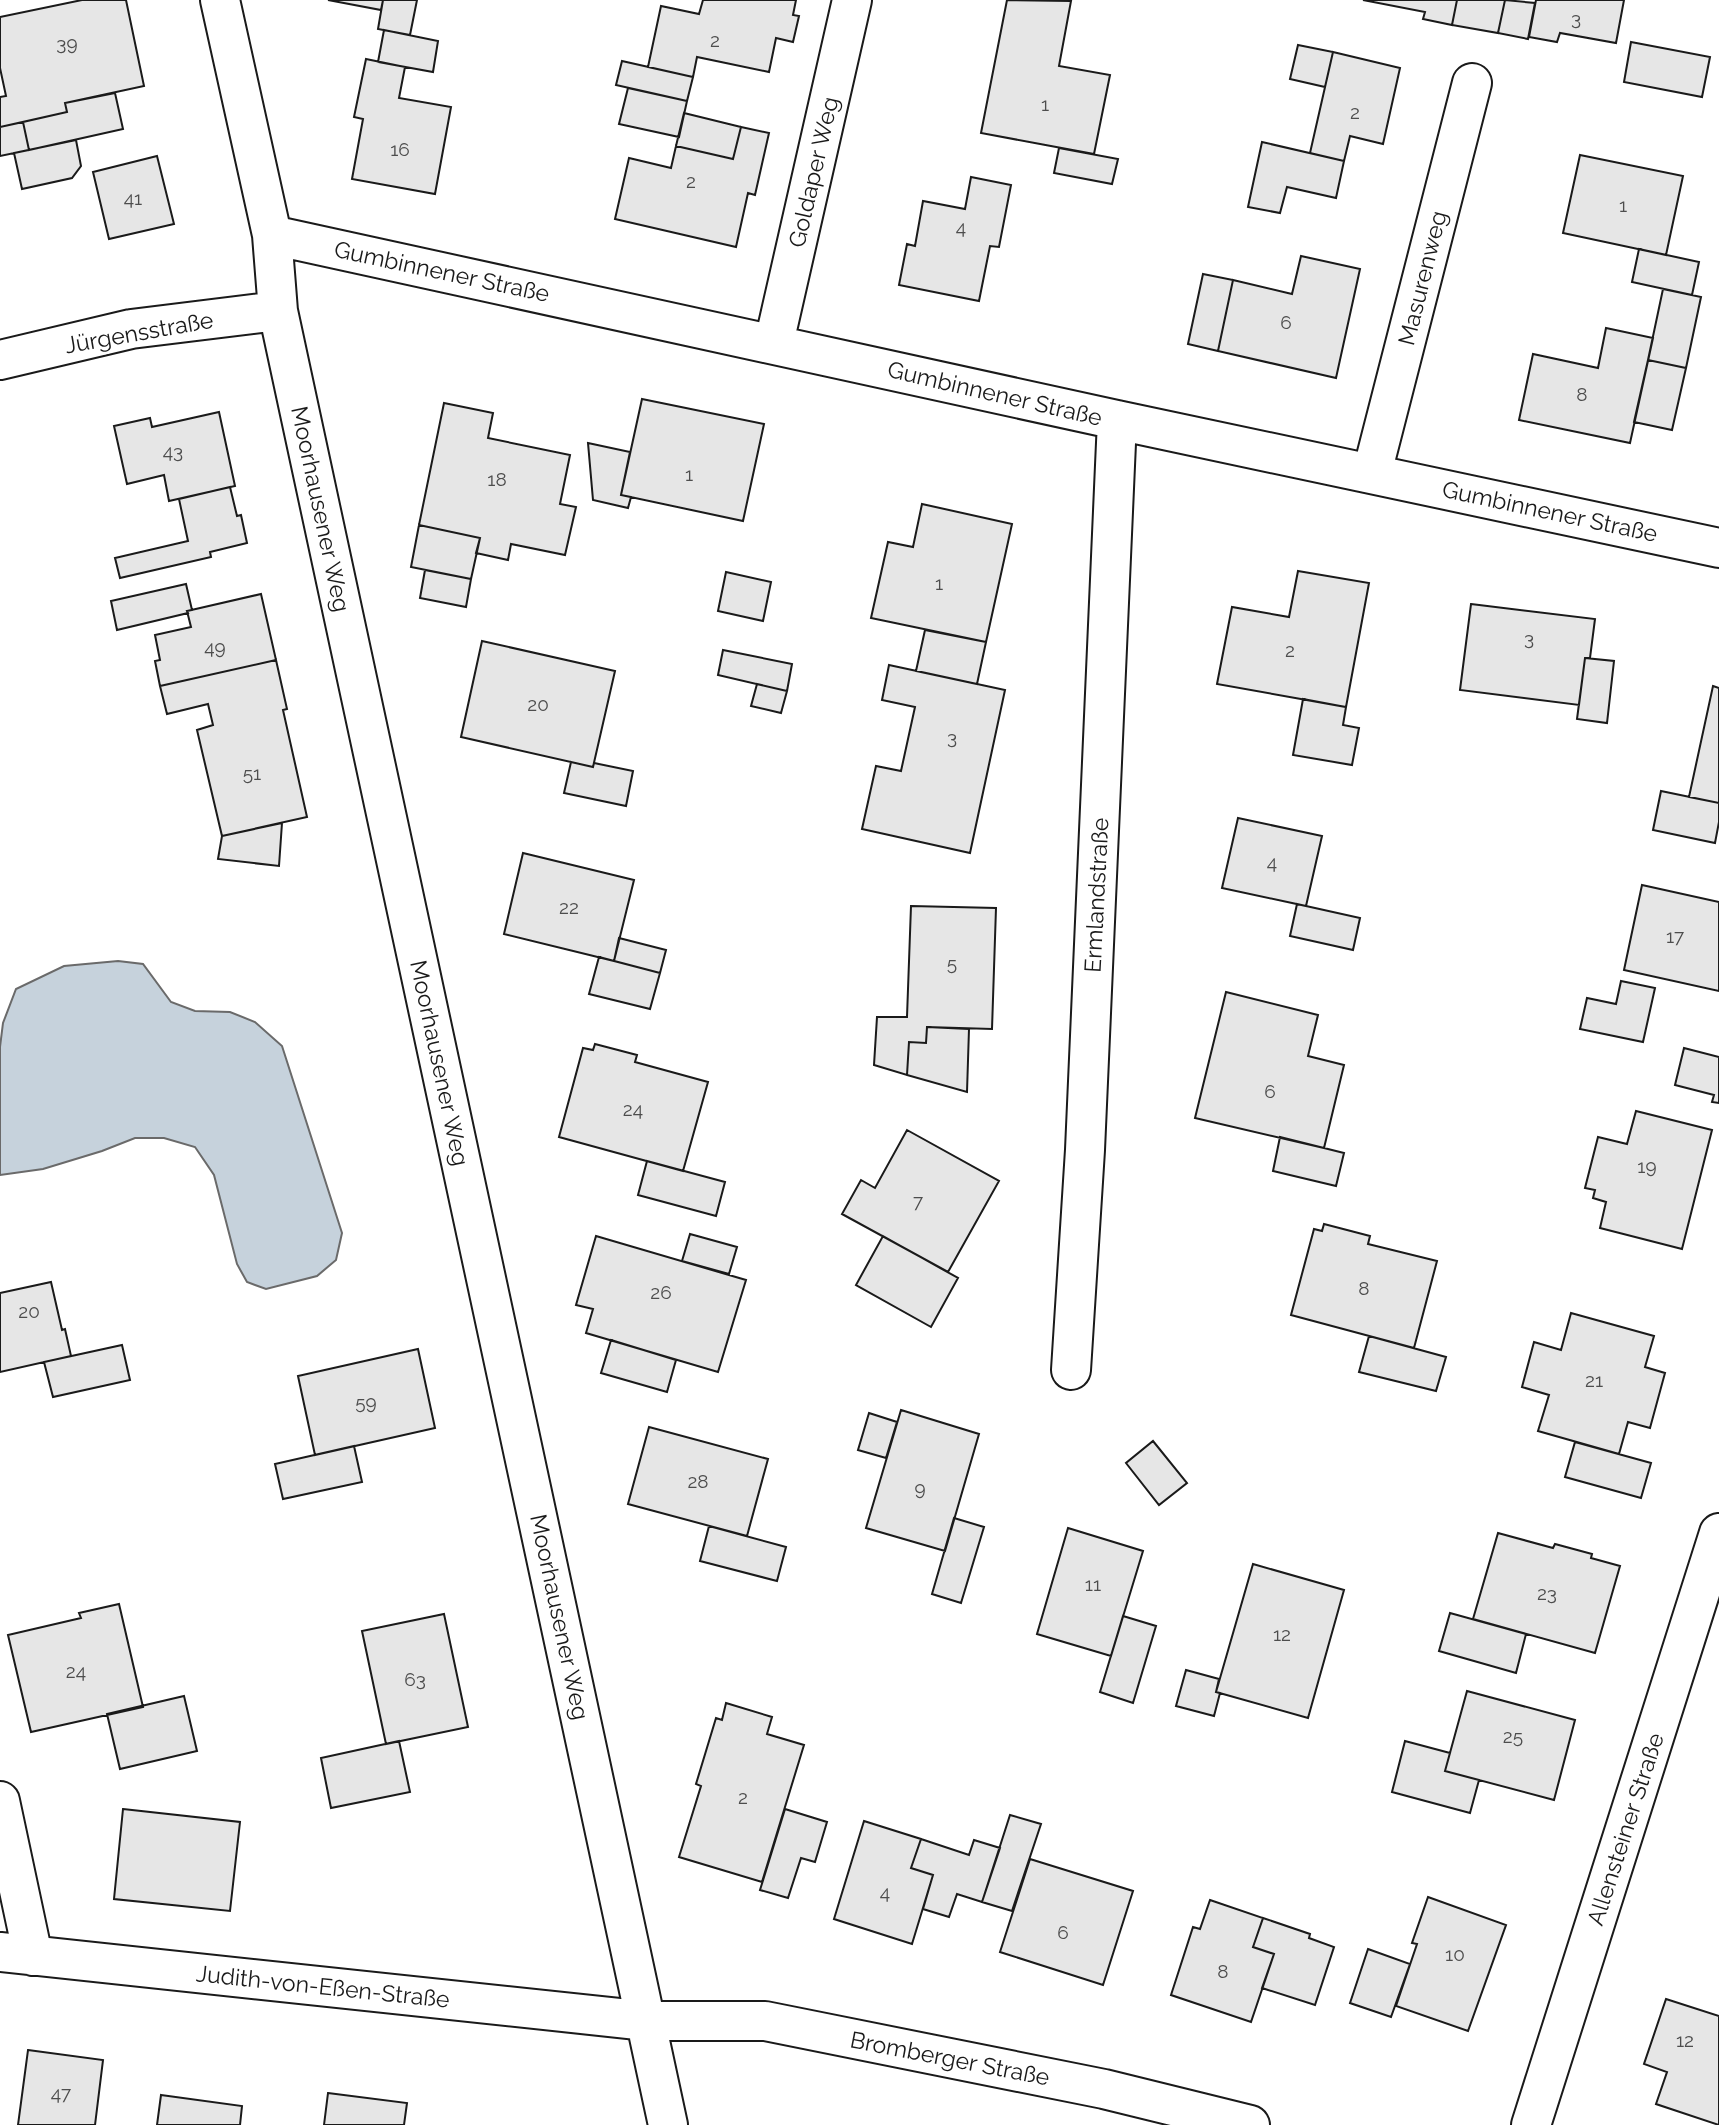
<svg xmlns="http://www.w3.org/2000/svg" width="1719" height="2125" viewBox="0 0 1719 2125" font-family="Raleway,sans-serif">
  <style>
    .water { fill: #c6d2dc; stroke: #6a6a6a; stroke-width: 2 }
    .building { fill: #e6e6e6; stroke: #1a1a1a; stroke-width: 2 }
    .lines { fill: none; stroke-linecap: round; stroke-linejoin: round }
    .minor-casing { stroke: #1a1a1a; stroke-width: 42 }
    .minor { stroke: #fff; stroke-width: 38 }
    .labels { text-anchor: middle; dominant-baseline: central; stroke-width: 5; stroke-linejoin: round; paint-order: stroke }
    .number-label { font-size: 19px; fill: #4d4d4d }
    .street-label { font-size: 23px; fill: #1a1a1a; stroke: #fff }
  </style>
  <rect width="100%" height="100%" fill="#fff"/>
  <!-- water -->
  <path class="water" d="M118,961L143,964L171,1002L195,1011L230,1012L255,1022L282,1046L342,1233L336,1260L317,1276L266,1289L247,1282L237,1264L214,1175L195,1147L164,1138H135L102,1151L43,1169L0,1175V1047L3,1023L16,989L64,966Z"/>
  <!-- building -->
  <path class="building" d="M82,0H126L144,86L65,103L67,112L0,127V97L6,96L0,68V17Z
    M328,0H383L381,10Z
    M383,0H417L410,35L378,29Z
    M703,0H796L793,15L799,16L793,42L776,38L769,72L697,57L693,77L648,67L661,6L699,14Z
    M1007,0L1071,1L1059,66L1110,75L1094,154L981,133Z
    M1363,0H1457L1452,25L1423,19L1425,12Z
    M1457,0H1505L1498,33L1452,25Z
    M1505,0L1535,3L1528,39L1498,33Z
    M1536,0H1624L1616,43L1560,33L1557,42L1529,37Z
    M384,30L438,41L433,72L378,62Z
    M1631,42L1710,57L1702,97L1624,82Z
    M1298,45L1333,52L1325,87L1290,79Z
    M1333,52L1400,68L1383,144L1350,136L1344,161L1310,153Z
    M366,59L405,67L399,98L451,107L435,194L352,179L363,119L354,117Z
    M622,61L693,77L687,101L616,85Z
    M628,88L687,101L679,137L619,124Z
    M115,93L123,129L29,150L23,122L67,112L65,103Z
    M684,113L741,127L733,159L676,146Z
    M23,122L29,150L0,156V127Z
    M741,127L769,133L755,195L748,193L736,247L615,219L629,158L671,168L676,146L733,159Z
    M76,140L81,166L72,178L22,189L14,153Z
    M1262,142L1344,161L1336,198L1287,187L1280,213L1248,207Z
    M1059,148L1118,159L1112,184L1054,173Z
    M1580,155L1683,176L1666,255L1563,233Z
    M157,156L174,224L109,239L93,172Z
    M971,177L1011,185L999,247L990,246L979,301L899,285L907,244L915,246L923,201L965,209Z
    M1639,249L1699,262L1692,295L1632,282Z
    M1301,256L1360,269L1336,378L1218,351L1233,280L1292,294Z
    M1203,274L1233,280L1218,351L1188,344Z
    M1663,289L1701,297L1686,368L1648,360Z
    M1606,328L1653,338L1630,443L1519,420L1533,354L1598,368Z
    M1648,360L1686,368L1672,430L1634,422Z
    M642,399L764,424L743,521L621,495Z
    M444,403L493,413L488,438L570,455L560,504L576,507L565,555L511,544L508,560L476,553L480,538L419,525Z
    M219,412L235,486L169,501L164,475L127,484L114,426L150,418L152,427Z
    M588,443L630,452L621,495L631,497L628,508L593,500Z
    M230,487L237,516L241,515L247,543L210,552L211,557L120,578L115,558L188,541L179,499Z
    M922,504L1012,524L986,642L871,618L888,542L913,547Z
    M419,525L480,538L471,579L411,567Z
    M425,570L471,579L466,607L420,598Z
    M1298,571L1369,583L1346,707L1217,684L1232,607L1289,617Z
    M726,572L771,582L763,621L718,611Z
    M186,584L192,610L187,611L188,613L117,630L111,601Z
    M261,594L276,660L160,686L155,661L160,660L155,635L191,627L187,611Z
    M1471,604L1595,619L1590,658H1585L1579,705L1460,690Z
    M925,630L986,642L977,684L916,671Z
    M482,641L615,671L593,767L461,737Z
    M723,650L792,664L787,691L718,675Z
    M1585,658L1614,661L1607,723L1577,719Z
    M276,660L287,709L283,710L307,817L222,836L197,730L213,725L208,704L167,714L160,686Z
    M889,665L1005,690L970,853L862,829L876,766L901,771L915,707L882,700Z
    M757,684L787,691L781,713L751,706Z
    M1713,686L1719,688V803L1689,797Z
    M1303,699L1346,707L1343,725L1359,728L1352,765L1293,755Z
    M571,762L593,767L594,763L633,771L626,806L564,793Z
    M1661,791L1719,803V822L1715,843L1653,830Z
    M1238,818L1322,836L1306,906L1222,888Z
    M282,823L279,866L218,859L222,836Z
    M523,853L634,880L614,961L504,934Z
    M1642,885L1719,902V991L1624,970Z
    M1297,904L1360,918L1353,950L1290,936Z
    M911,906L996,908L992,1029L927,1027L926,1043L909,1042L907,1075L874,1065L877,1017H907Z
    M619,938L666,950L660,973L614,961Z
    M599,957L660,973L650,1009L589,994Z
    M1621,981L1655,988L1643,1042L1580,1029L1587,998L1616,1004Z
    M1226,992L1318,1015L1308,1056L1344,1065L1324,1148L1195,1118Z
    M927,1027L969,1029L967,1092L907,1075L909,1042L926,1043Z
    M595,1044L637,1055L635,1062L708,1082L683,1171L559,1137L583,1048L593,1050Z
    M1684,1048L1719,1057V1103L1712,1102L1714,1095L1675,1085Z
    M1636,1111L1712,1130L1682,1249L1600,1228L1606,1202L1593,1198L1595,1190L1585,1188L1598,1137L1627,1144Z
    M907,1130L999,1181L948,1272L842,1214L861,1180L875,1188Z
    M1280,1137L1344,1153L1336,1186L1273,1171Z
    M647,1161L725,1182L716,1216L638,1195Z
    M1324,1224L1370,1236L1368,1244L1437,1261L1414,1348L1291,1315L1314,1229L1322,1231Z
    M690,1234L737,1247L729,1274L682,1261Z
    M596,1236L746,1280L718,1372L586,1333L593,1309L576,1305Z
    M883,1236L958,1278L931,1327L856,1285Z
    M51,1282L62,1330L65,1329L71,1356L0,1372V1293Z
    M1571,1313L1654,1336L1645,1367L1665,1373L1650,1428L1628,1422L1619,1454L1538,1431L1549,1395L1522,1387L1534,1342L1561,1350Z
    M1369,1336L1446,1357L1436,1391L1359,1372Z
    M611,1340L676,1360L667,1392L601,1373Z
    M122,1345L130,1380L53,1397L44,1362Z
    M418,1349L435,1428L315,1455L298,1376Z
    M901,1410L979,1434L945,1551L866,1528Z
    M869,1413L897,1422L886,1458L858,1450Z
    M649,1427L768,1459L747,1536L628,1504Z
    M1153,1441L1187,1483L1159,1505L1126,1463Z
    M1575,1442L1651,1463L1641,1498L1565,1477Z
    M354,1446L362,1482L283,1499L275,1464Z
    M954,1518L984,1527L961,1603L932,1594Z
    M709,1526L786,1547L777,1581L700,1561Z
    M1068,1528L1143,1551L1111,1656L1037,1634Z
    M1498,1533L1553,1548L1555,1544L1592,1554L1591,1558L1620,1566L1595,1653L1473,1619Z
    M1253,1564L1344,1590L1308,1718L1216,1692Z
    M119,1604L143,1707L31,1732L8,1635L81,1618L79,1613Z
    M1450,1613L1526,1634L1516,1673L1439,1651Z
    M444,1614L468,1727L386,1744L362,1631Z
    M1123,1616L1156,1626L1133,1703L1100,1692Z
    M1186,1670L1219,1679L1216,1692L1220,1693L1214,1716L1176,1706Z
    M1467,1691L1575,1720L1554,1800L1445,1771Z
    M184,1696L197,1751L120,1769L107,1714Z
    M726,1703L772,1717L767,1734L804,1745L762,1882L679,1857L701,1786L696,1784L716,1718L722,1720Z
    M399,1741L410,1792L331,1808L321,1758Z
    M1405,1741L1450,1753L1445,1771L1479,1780L1470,1813L1392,1792Z
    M123,1809L240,1822L230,1911L114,1899Z
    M785,1809L827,1822L815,1862L801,1858L788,1898L760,1890Z
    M1010,1815L1041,1824L1012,1911L982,1902Z
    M864,1821L921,1839L911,1868L933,1875L912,1944L834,1919Z
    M921,1839L969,1855L974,1840L1000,1848L982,1902L957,1894L949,1917L923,1909L933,1875L911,1868Z
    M1030,1859L1133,1891L1103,1985L1000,1952Z
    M1428,1897L1506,1925L1468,2031L1396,2006L1417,1944L1412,1943Z
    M1210,1900L1263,1918L1253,1947L1274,1954L1251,2022L1171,1995L1193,1927L1200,1929Z
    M1263,1918L1310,1934L1309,1938L1334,1947L1315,2005L1262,1988L1274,1954L1253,1947Z
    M1368,1949L1410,1964L1391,2017L1350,2003Z
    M1666,1999L1719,2016V2125L1656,2104L1667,2072L1644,2064Z
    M28,2050L103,2060L95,2125H18Z
    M328,2093L407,2103L404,2125H324Z
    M161,2095L242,2106L240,2125H157Z"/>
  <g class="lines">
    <defs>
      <path id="minor" d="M220,0L272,235L278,311L668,2125
        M272,235L1117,420L1719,548
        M774,343L852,0
        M0,360L131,329L278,311
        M1372,473L1472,83
        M1071,1370L1085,1150L1117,420
        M0,1801L33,1956
        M0,1952L647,2021H765L1104,2089L1250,2125
        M1531,2125L1719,1533"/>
    </defs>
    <!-- minor casing -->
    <use href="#minor" class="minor-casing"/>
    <!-- minor -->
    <use href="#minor" class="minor"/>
  </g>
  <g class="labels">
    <!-- number labels -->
    <g class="number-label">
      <text x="1576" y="18">3</text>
      <text x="715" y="40">2</text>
      <text x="67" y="43">39</text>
      <text x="1045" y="104">1</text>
      <text x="1355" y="112">2</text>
      <text x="400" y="149">16</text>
      <text x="691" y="181">2</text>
      <text x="133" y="198">41</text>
      <text x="1623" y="205">1</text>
      <text x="961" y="227">4</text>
      <text x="1286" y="322">6</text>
      <text x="1582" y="394">8</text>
      <text x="173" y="451">43</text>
      <text x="689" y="474">1</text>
      <text x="497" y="479">18</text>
      <text x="939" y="583">1</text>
      <text x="1529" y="638">3</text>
      <text x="215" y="647">49</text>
      <text x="1290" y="650">2</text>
      <text x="538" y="704">20</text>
      <text x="952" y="737">3</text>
      <text x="252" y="773">51</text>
      <text x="1272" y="862">4</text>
      <text x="569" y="907">22</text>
      <text x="1675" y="936">17</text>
      <text x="952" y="963">5</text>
      <text x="1270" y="1091">6</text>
      <text x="633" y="1109">24</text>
      <text x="1647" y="1166">19</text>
      <text x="918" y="1201">7</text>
      <text x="1364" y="1288">8</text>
      <text x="661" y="1292">26</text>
      <text x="29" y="1311">20</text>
      <text x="1594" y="1380">21</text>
      <text x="366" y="1402">59</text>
      <text x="698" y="1481">28</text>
      <text x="920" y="1488">9</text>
      <text x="1093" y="1584">11</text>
      <text x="1547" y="1593">23</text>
      <text x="1282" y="1634">12</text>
      <text x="76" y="1671">24</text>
      <text x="415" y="1679">63</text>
      <text x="1513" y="1736">25</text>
      <text x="743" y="1797">2</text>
      <text x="885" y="1892">4</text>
      <text x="1063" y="1932">6</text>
      <text x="1455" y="1954">10</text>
      <text x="1223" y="1971">8</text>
      <text x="1685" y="2040">12</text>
      <text x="61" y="2093">47</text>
    </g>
    <!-- street labels -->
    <g class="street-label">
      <text transform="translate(813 172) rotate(-77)">Goldaper Weg</text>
      <text transform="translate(442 271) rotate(12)">Gumbinnener Straße</text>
      <text transform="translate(1422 278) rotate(-76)">Masurenweg</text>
      <text transform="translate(139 332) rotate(-10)">Jürgensstraße</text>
      <text transform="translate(995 393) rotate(13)">Gumbinnener Straße</text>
      <text transform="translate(321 509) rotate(78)">Moorhausener Weg</text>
      <text transform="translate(1550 511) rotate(12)">Gumbinnener Straße</text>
      <text transform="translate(1096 895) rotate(-87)">Ermlandstraße</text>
      <text transform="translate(440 1063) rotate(78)">Moorhausener Weg</text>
      <text transform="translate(560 1617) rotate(78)">Moorhausener Weg</text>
      <text transform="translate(1625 1829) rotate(-72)">Allensteiner Straße</text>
      <text transform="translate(323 1986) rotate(6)">Judith-von-Eßen-Straße</text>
      <text transform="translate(950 2058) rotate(11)">Bromberger Straße</text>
    </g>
  </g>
</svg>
